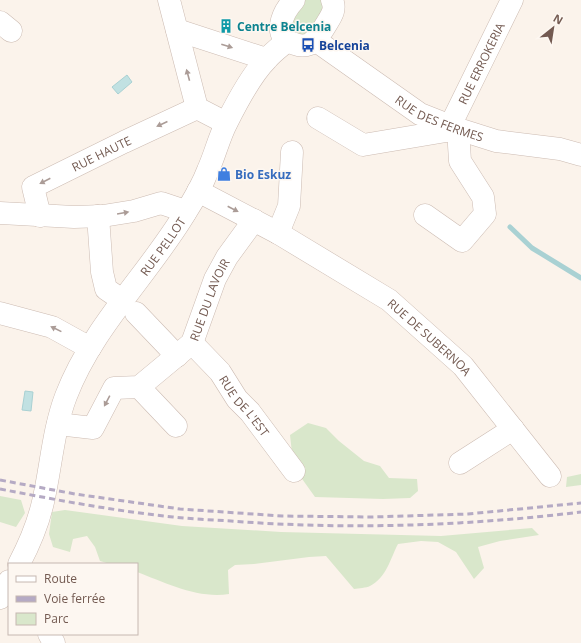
<svg xmlns="http://www.w3.org/2000/svg" width="581" height="643" viewBox="0 0 581 643" font-family="'Open Sans',sans-serif">
  <style>
    .green { fill: #d9e7cb }
    .water { fill: #c1e1e2; stroke: #a9d1d3 }
    .lines { fill: none; stroke-linecap: round; stroke-linejoin: round }
    .stream { stroke: #a9d1d3; stroke-width: 5 }
    .minor-casing { stroke: #ccbbb2; stroke-width: 23 }
    .minor { stroke: #fff; stroke-width: 22 }
    .rail { stroke: #b5aac4; stroke-width: 3; stroke-dasharray: 6 4; stroke-linecap: butt }
    .oneway { fill: #ab9c97 }
    .labels { text-anchor: middle; dominant-baseline: central; stroke-width: 3; stroke-linejoin: round; paint-order: stroke }
    .culture-label { font-size: 12px; font-weight: bold; fill: #0d838f; stroke: #fdf7f1; text-anchor: start }
    .transit-label { font-size: 12px; font-weight: bold; fill: #164399; stroke: #fdf7f1; text-anchor: start }
    .street-label { font-size: 12px; fill: #735a51; stroke: #fdf7f1 }
    .shop-label { font-size: 12px; font-weight: bold; fill: #366cbe; stroke: #fdf7f1; text-anchor: start }
  </style>
  <rect width="100%" height="100%" fill="#fbf3eb"/>
  <!-- green -->
  <path class="green" d="M301,0H322L325,4L317,27L301,37L293,31L290,27Z
    M308,423L326,428L339,441L364,461L380,466L389,478L417,479L418,491L410,498L383,499L315,497L300,476L292,453L290,435Z
    M581,474V485L566,487L567,477Z
    M0,496L21,500L25,513L16,527L0,522Z
    M65,510L182,526L281,532L441,536L532,528L539,535L500,541L478,547L484,568L474,579L456,552L438,542L421,541L398,544C390,559 387,577 370,586C366,588 359,588 354,589L326,556L309,557L254,564L235,565L228,570L229,594C198,599 166,583 137,572V564H110L100,561L95,547L87,536L73,539L70,552L53,547L49,534L52,512Z"/>
  <!-- water -->
  <path class="water" d="M127,75L132,82L118,94L112,87Z
    M25,391L33,392L31,411L22,410Z"/>
  <g class="lines">
    <!-- stream -->
    <path class="stream" d="M510,227L532,248L581,278"/>
    <defs>
      <g id="minor">
        <path d="M169,0L197,108L226,123"/>
        <path d="M294,0C282,13 271,38 295,44C300,46 305,46 310,44C317,39 323,30 327,23C332,15 336,9 332,0"/>
        <path d="M0,22L11,31"/>
        <path d="M177,30L266,59"/>
        <path id="s1" d="M315,40L420,114L458,129L496,141L560,149L581,155"/>
        <path d="M318,118L363,145L458,129L460,161L483,197L485,214L462,241L425,215"/>
        <path id="s2" d="M450,126L512,0"/>
        <path id="s3" d="M198,191L278,233L389,300L463,366L550,476"/>
        <path d="M0,213L74,217L103,216L134,211L161,203L179,209L185,213"/>
        <path id="s4" d="M40,216L33,187L124,142L197,108"/>
        <path d="M98,216L102,272L106,289L122,300"/>
        <path d="M278,233L289,206L292,152"/>
        <path d="M0,313L52,327L90,348"/>
        <path d="M136,313L177,356"/>
        <path id="s5" d="M192,343L220,372L237,399L250,412L294,471"/>
        <path d="M139,387L176,426"/>
        <path id="s6" d="M58,424L93,428L114,388L139,387L192,343L215,279L227,257L254,220"/>
        <path d="M460,463L513,429"/>
        <path id="s7" d="M19,564C29,545 38,524 43,502C51,468 53,430 66,396C92,328 146,277 184,215C193,201 202,186 208,170C215,155 219,137 227,122C236,104 253,73 267,59C273,52 280,47 287,41"/>
        <path d="M0,598L9,581"/>
        <path d="M49,634L54,643"/>
      </g>
    </defs>
    <!-- minor casing -->
    <use href="#minor" class="minor-casing"/>
    <!-- minor -->
    <use href="#minor" class="minor"/>
    <!-- rail -->
    <path class="rail" d="M0,480L75,494L180,509L282,516L373,517L468,514L581,503
      M0,489C57,500 115,511 173,517C192,519 212,520 231,521C347,530 465,526 581,512"/>
  </g>
  <!-- one-way arrows -->
  <defs><path id="oneway-solid" d="M-6-.8H1V-3.2L6.5 0L1 3.2V.8H-6Z"/></defs>
  <g class="oneway">
    <use href="#oneway-solid" transform="translate(227 46) rotate(18)"/>
    <use href="#oneway-solid" transform="translate(188 75) rotate(-105)"/>
    <use href="#oneway-solid" transform="translate(162 124) rotate(155)"/>
    <use href="#oneway-solid" transform="translate(45 181) rotate(153)"/>
    <use href="#oneway-solid" transform="translate(233 209) rotate(27)"/>
    <use href="#oneway-solid" transform="translate(123 213) rotate(-10)"/>
    <use href="#oneway-solid" transform="translate(56 329) rotate(-154)"/>
    <use href="#oneway-solid" transform="translate(107 401) rotate(118)"/>
  </g>
  <!-- icons -->
  <defs>
    <symbol id="building-bare" viewBox="-9 -9 18 18"><path d="M-4-6H4V6H1V3H-1V6H-4ZM-2.5-4.3h1.7v1.8h-1.7ZM.8-4.3h1.7v1.8H.8ZM-2.5-1h1.7V.8h-1.7ZM.8-1h1.7V.8H.8Z" fill="#0f9aa8" stroke="#fdf7f1" stroke-width="2.5" paint-order="stroke"/></symbol>
    <symbol id="bus-bare" viewBox="-9 -9 18 18"><path d="M-5-6H5V4H4V6H2V4H-2V6H-4V4H-5ZM-3.5-4V0h7V-4ZM-3.5 1.2v1.5H-2V1.2ZM2 1.2v1.5H3.5V1.2Z" fill="#1a4fb4" stroke="#fdf7f1" stroke-width="2.5" paint-order="stroke"/></symbol>
    <symbol id="shop-bare" viewBox="-9 -9 18 18"><path d="M-5-2.5h2.3a2.7 3.5 0 0 1 5.4 0H5L5.5 6h-11ZM-1.5-2.5h3a1.5 2.3 0 0 0-3 0Z" fill="#3f7fe0" stroke="#fdf7f1" stroke-width="2.5" paint-order="stroke"/></symbol>
  </defs>
  <g fill-rule="evenodd">
    <use href="#building-bare" x="216" y="16" width="20" height="20"/>
    <use href="#bus-bare" x="298" y="35" width="20" height="20"/>
    <use href="#shop-bare" x="214" y="164" width="20" height="20"/>
  </g>
  <g class="labels">
    <!-- culture labels -->
    <g class="culture-label">
      <text x="237" y="26">Centre Belcenia</text>
    </g>
    <!-- transit labels -->
    <g class="transit-label">
      <text x="319" y="45">Belcenia</text>
    </g>
    <!-- street labels -->
    <g class="street-label">
      <text stroke="none"><textPath href="#s2" startOffset="70">RUE ERROKERIA</textPath></text>
      <text stroke="none"><textPath href="#s1" startOffset="148">RUE DES FERMES</textPath></text>
      <text stroke="none"><textPath href="#s4" startOffset="106">RUE HAUTE</textPath></text>
      <text stroke="none"><textPath href="#s7" startOffset="354">RUE PELLOT</textPath></text>
      <text stroke="none"><textPath href="#s6" startOffset="221">RUE DU LAVOIR</textPath></text>
      <text stroke="none"><textPath href="#s3" startOffset="275">RUE DE SUBERNOA</textPath></text>
      <text stroke="none"><textPath href="#s5" startOffset="82">RUE DE L'EST</textPath></text>
    </g>
    <!-- shop labels -->
    <g class="shop-label">
      <text x="235" y="174">Bio Eskuz</text>
    </g>
  </g>
  <!-- legend -->
  <rect x="8" y="563" width="130" height="72" fill="#fdf7f1" stroke="#c6b8b1"/>
  <rect x="16" y="576" width="20" height="6" fill="#ffffff" stroke="#c6b8b1"/>
  <text x="44" y="583" font-size="12" fill="#735a51">Route</text>
  <rect x="16" y="596" width="20" height="6" fill="#b5aac4" stroke="#c6b8b1"/>
  <text x="44" y="603" font-size="12" fill="#735a51">Voie ferrée</text>
  <rect x="16" y="613" width="20" height="12" fill="#d9e7cb" stroke="#c6b8b1"/>
  <text x="44" y="623" font-size="12" fill="#735a51">Parc</text>
  <!-- north arrow -->
  <g transform="translate(553 28) rotate(30)" stroke="#fdf7f1" stroke-width="3" paint-order="stroke">
  <path d="M0-3L7 15L0 10L-7 15Z" fill="#735a51"/>
  <text y="-6" font-size="11" font-weight="bold" text-anchor="middle" fill="#735a51">N</text>
  </g>
</svg>
